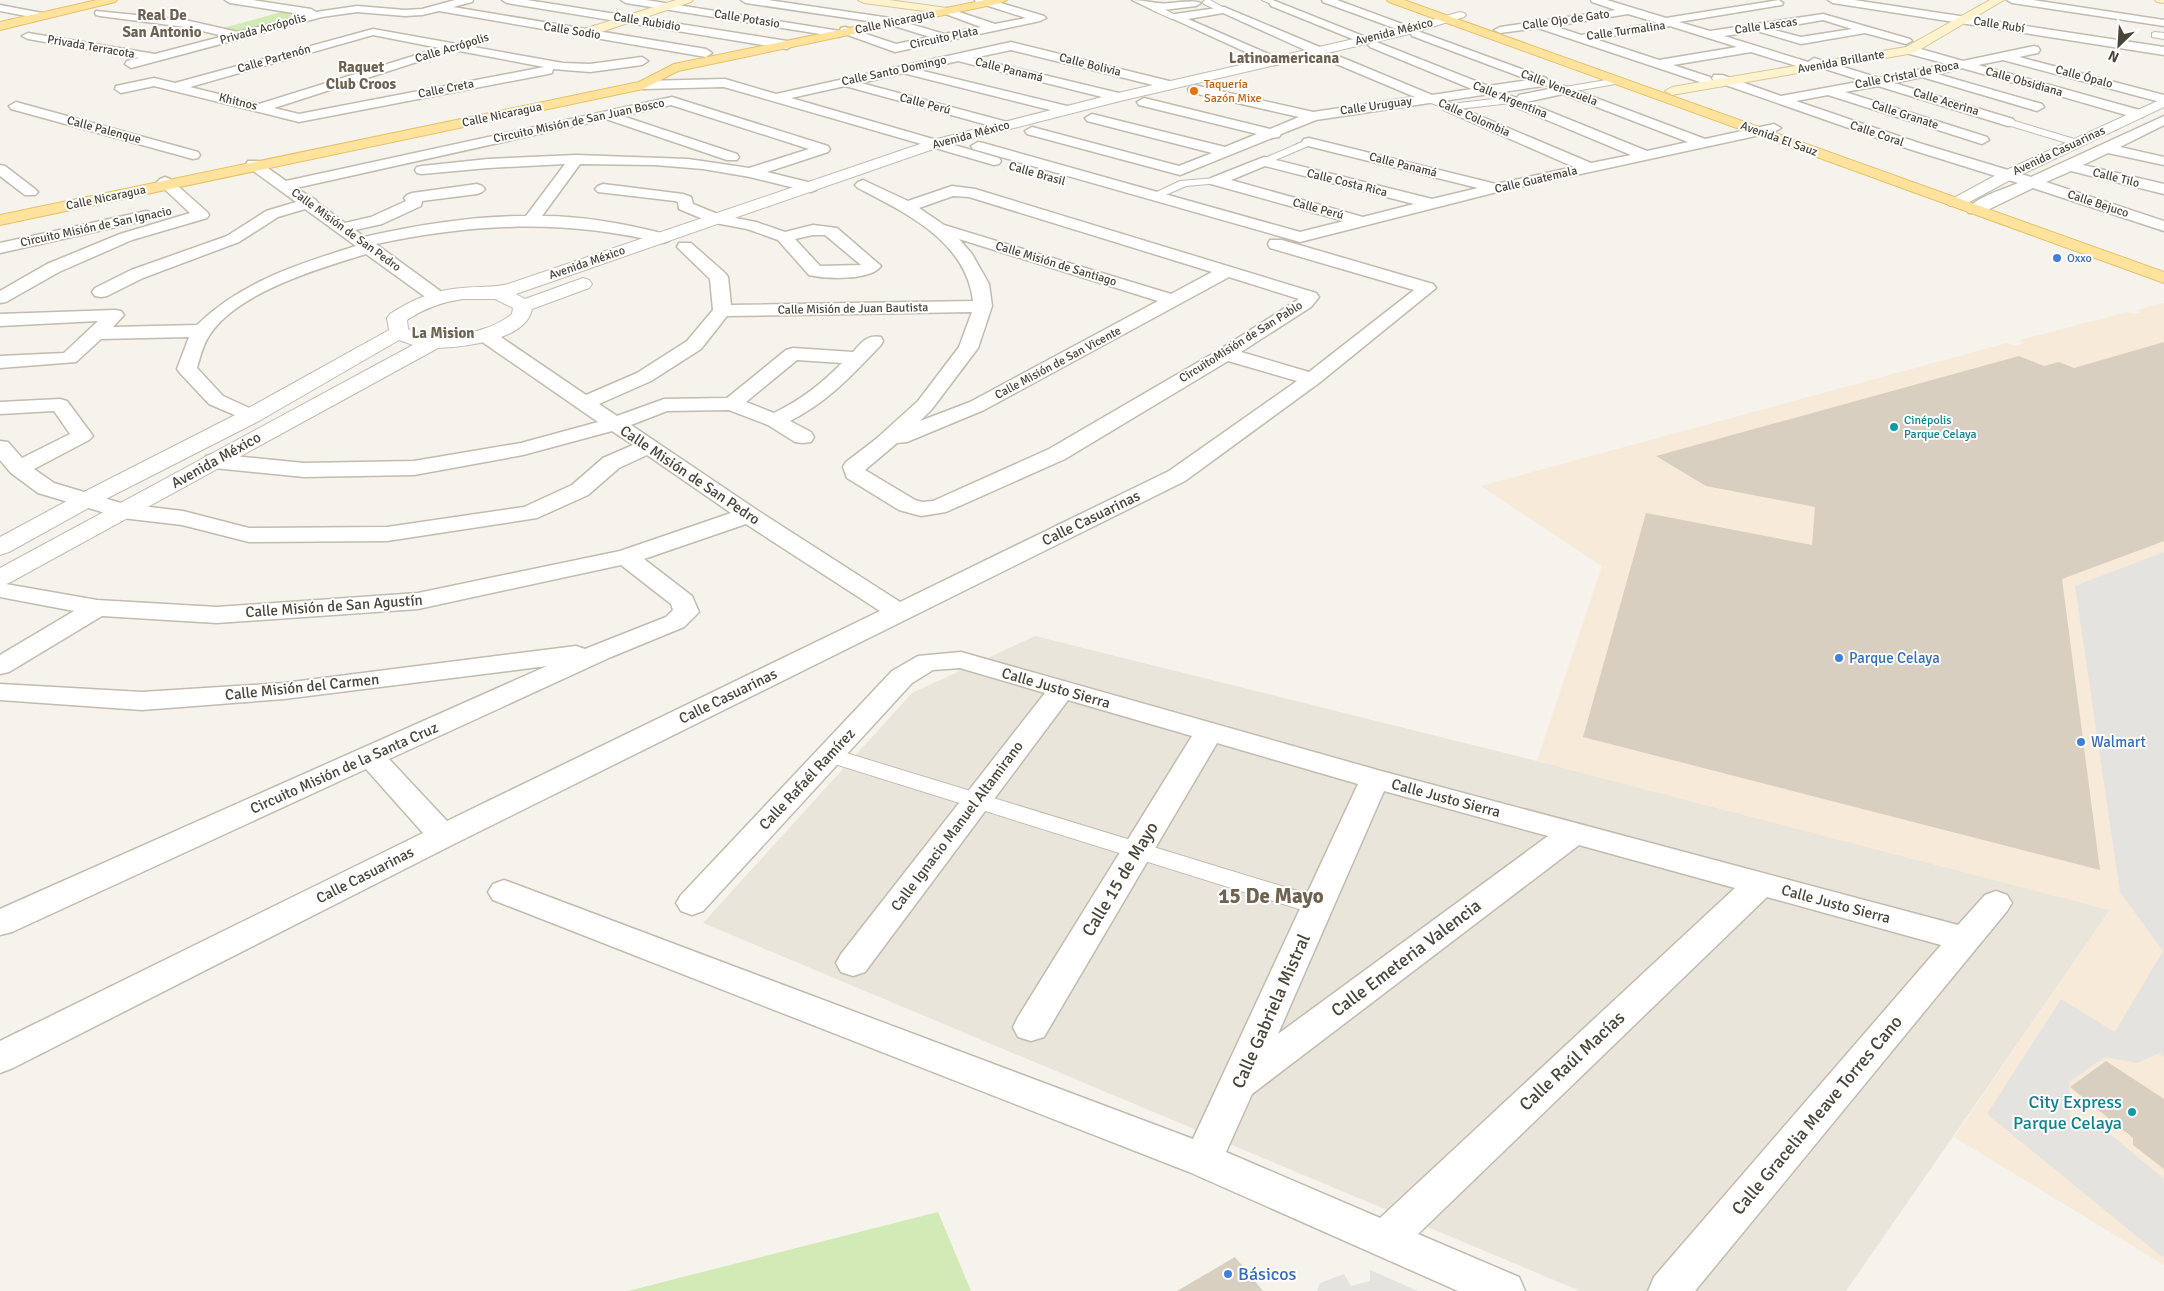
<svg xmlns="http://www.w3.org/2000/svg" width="2164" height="1291" viewBox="0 0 2164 1291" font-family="Signika,sans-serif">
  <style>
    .residential { fill: #eae5da }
    .commercial { fill: #f7ead8 }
    .green { fill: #d2eab5 }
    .parking { fill: #e5e3e0 }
    .building { fill: #d8cfc1 }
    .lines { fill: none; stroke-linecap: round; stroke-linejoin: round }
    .pedestrian-casing { stroke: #c2bbae; stroke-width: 2 }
    .minor-casing { stroke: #c2bbae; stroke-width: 3 }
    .tertiary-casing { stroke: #c2bbae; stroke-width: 2 }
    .secondary-casing { stroke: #d6c79b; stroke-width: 2 }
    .primary-casing { stroke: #e6c16a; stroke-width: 2 }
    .pedestrian { fill: #fff; fill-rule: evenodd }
    .minor { fill: #fff; fill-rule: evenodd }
    .tertiary { fill: #fff; fill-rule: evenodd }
    .secondary { fill: #fff3cd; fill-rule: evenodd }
    .primary { fill: #ffe39c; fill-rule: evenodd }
    .food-dot { fill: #e8710a; stroke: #fff; stroke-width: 2 }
    .shop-dot { fill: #3f7fe0; stroke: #fff; stroke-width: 2 }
    .culture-dot { fill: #0f9aa8; stroke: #fff; stroke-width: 2 }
    .labels { text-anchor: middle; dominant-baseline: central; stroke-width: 4; stroke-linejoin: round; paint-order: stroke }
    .far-street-label { font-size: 12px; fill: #4b4439; stroke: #fff }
    .far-food-label { font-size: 12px; fill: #c56008; stroke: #fff; text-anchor: start }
    .far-shop-label { font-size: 12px; fill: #366cbe; stroke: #fff; text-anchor: start }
    .far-culture-label { font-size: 12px; fill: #0d838f; stroke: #fff; text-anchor: start }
    .far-quarter-label { font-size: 15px; font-weight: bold; fill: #6e6250; stroke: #fff }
    .street-label { font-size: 15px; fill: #4b4439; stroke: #fff }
    .shop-label { font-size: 15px; fill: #366cbe; stroke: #fff; text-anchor: start }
    .near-street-label { font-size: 18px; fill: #4b4439; stroke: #fff }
    .near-culture-label { font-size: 18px; fill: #0d838f; stroke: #fff; text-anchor: end }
    .near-shop-label { font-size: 18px; fill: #366cbe; stroke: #fff; text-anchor: start }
    .near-quarter-label { font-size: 21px; font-weight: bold; fill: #6e6250; stroke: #fff }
  </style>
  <rect width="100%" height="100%" fill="#f6f3ec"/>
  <!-- residential -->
  <path class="residential" d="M1035,636L1537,761L2110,910L1846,1291H1580L703,923L912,693Z"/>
  <!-- commercial -->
  <path class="commercial" d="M2164,303V1265L1954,1137L2110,910L1537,761L1602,566L1481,486L2007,343L2015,346L2024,343L2019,340L2128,312L2134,314L2141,312L2136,310Z"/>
  <!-- green -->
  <path class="green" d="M285,11L309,15L299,18L292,17L239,33L223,28Z
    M938,1212L971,1291H628Z"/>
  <!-- parking -->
  <path class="parking" d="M2164,552V1057L2160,1053L2137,1063L2105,1057L2069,1082L2070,1118L2082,1131L2098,1124L2164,1179V1255L2162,1257L1987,1114L2061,999L2115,1032L2163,951L2120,892L2075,586Z
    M1370,1270L1418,1291H1317L1320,1283L1344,1274L1351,1286L1370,1281Z"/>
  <!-- building -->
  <path class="building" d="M2164,342V541L2062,579L2100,870L1583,737L1646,513L1812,545L1815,507L1706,486L1656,456L2019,356L2044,366L2059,362L2074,368Z
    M2106,1061L2164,1099V1169L2133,1145V1138L2070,1087Z
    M1235,1257L1263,1291H1177Z"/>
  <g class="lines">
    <defs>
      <path id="pedestrian" d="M1205,0H1210L1228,10L1221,12L1204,4L1203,2Z
        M1262,0H1273L1279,4L1275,6Z
        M1152,6H1158L1179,17L1172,19L1152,10Z
        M2155,32L2164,33V39L2152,37V33Z
        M1618,78L1623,81L1621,83L1564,93L1538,82L1543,79L1565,87Z
        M1430,96L1450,104L1511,97L1516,100L1511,103L1449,110L1426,101L1425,99Z
        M2008,119L2081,141L2082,143L2077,146L2004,124L2003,122Z
        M1309,139L1313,140L1314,142L1313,144L1268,163H1260L1258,161Z
        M1216,178L1220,179L1222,181L1220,183L1186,186L1154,200L1148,196L1180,181Z
        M830,748L1327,900L1330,906L1327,912L1318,915L822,760L819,755L822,750Z"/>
      <path id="minor" d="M225,0H252L311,9L316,12L357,6L405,10L422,9L455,0H473L472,2L453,7L706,49L712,53L706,57L439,11L422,15L405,16L357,12L322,17L131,68L125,64L127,61L139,58L28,39L22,36L28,33L155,54L224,36L185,27L100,16L96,15L95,13L96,11L185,20L238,32L306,15L230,3Z
        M502,0H527L787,41L793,45L787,49L507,3Z
        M621,0H646L840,31L841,28L845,27L896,44L930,37L888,24L746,3L741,0H768L890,18L944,34L981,27L943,13L942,11L947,8L995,24L1026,18L976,2L975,0H991L1044,16L1046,18L1040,21L895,52L845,34L839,37L626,3Z
        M1132,0C1146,0 1157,5 1171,3C1180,2 1195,0 1201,3L1196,6L1155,11Z
        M1322,0H1337L1413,28L1414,31L1420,32L1546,78L1549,82L1543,86L1316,120L1281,134L1279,137L1272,138L1180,175L1027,134L1025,131L1032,127L1179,166L1212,153L1087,121L1085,118L1092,114L1225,147L1257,134L1139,105L1137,102L1144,98L1270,129L1299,117L1189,92L1188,89L1194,85L1313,112L1415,97L1327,60L1325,57L1331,53L1432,95L1472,89L1370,47L1368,45L1374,41L1488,86L1529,80L1412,36L1411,33L1405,32L1323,2Z
        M1591,0H1607L1666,18L1779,0L1783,3L1782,5L1679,22L1710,31L1823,14L1910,39L1912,41L1906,44L1865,33L1801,44L1757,31L1724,36L1808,62L1814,58L1879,78L1947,64L1906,53L1904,50L1906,47L1910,46L1963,61L2034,46L2038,47L2040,50L2038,53L2019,57L2164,95V103L2003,60L1978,65L2143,111L2145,114L2143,117H2133L1962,68L1937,74L2042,104L2044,107L2037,111L1922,77L1894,83L2013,119L2015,122L2013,125L2008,126L1878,86L1845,92L1987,137L1989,140L1982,144L1828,95L1796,101L1919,143L2031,177L2164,116V125L2120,147L2164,157V165L2108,153L2083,165L2164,184V194L2071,171L2046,182L2164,221V231L2033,188L1981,213H1969L1967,210C1977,196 2003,190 2018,183L1909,149L1714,81L1712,78L1714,75H1722L1781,96L1863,81L1819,67L1813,71L1751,52L1673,65L1710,77L1712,80L1706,84L1538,28L1500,33L1494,30L1500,27L1616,10L1592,2ZM1628,14L1658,23L1581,35L1554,26ZM1823,20L1852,29L1801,37L1770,29ZM1670,26L1737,47L1659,60L1595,39Z
        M1828,0H1854L2164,47V55L1833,3Z
        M2007,0H2033L2164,20V26L2012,3Z
        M1275,1L1368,38L1370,40L1368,42H1360L1271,6L1270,4L1271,2Z
        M0,5L42,13L48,16L42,19L0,11Z
        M1224,7L1322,48L1324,51L1318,55L1314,54L1223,13L1188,19L1278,58L1280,61L1278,64L1274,65L1169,17L1175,14Z
        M373,29L563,63L590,64L642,57L648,61L642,65L590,72L553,69L552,73L548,74L299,122L154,86L121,93L115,89L116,86L154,78L175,83ZM373,35L439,48L259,104L190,87ZM454,50L544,67L299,114L274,108Z
        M1011,42L1173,82L1175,85L1169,89L1011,50L973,58L1123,94L1125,97L1118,101L958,61L919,70L1071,107L1073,110L1066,114L903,73L861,83L1011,123L1013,126L1006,130L845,86L791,98L999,158L1001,161L999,164L994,165L724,87L643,89L637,85L643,81L725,79L776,94Z
        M1564,86L1705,139L1774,124L1781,128L1774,132L1497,192L1300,242L973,149L971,146L978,142L983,143L1300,232L1344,221L1211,184L1208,181L1211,178L1264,157L1432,199L1478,188L1304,145L1302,142L1304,139L1309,138L1496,184L1574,167L1444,110L1442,107L1444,104L1449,103L1591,163L1631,155L1506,103L1504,100L1511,96L1517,98L1519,95ZM1563,94L1688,142L1647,151L1526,102ZM1265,166L1414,204L1363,217L1231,180Z
        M672,97L828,146L830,149L828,152L767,172L816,184L819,187L816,190L811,192L750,177L703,169L655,165L580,164L542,216C585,216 627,224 669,235L671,238L669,241L663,243C564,219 476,223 376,244L443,293L446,297L443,301L437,302L431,301L366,254C320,268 235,293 209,336C203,345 200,357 197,368L223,396L258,412L261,416L258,420L251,422L209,404L180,373L177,369L189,337L101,339L76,362L0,368V356L64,353L98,321L0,326V314L115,310L121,311L124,315L113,327L197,325C241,282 298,264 356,246L305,209L278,217L239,242L143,278L107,296L101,297L95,296L92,292L95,288L131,270L227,236L266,211L296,202L248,167L246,164L248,161H258L286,181ZM671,105L809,149L749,168L688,159L576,155L488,159L422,166L417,167L415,170L417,173L422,174L488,168L565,164L526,216C471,216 417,225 364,237L355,230L382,224L421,206L422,201L477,194L482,192L485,189L482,186L477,184L412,193L407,195L404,198L406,201L371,217L345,223L318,203L316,200L296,188L606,119L727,160H737L739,157L737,154L622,116Z
        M16,102L198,152L200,155L198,158L193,159L11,109L9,106Z
        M0,165L5,166L35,189L38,192L35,195H25L0,176Z
        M165,177L170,179L207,212L209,215L207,218L132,240L59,272L6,302L0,303V291L47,264L120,234L190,213L157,182L160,179Z
        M863,180L908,201L952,186L975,189L1316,293L1319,297L1311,307L1241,352L1309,372L1414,290L1270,248L1268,244L1270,240H1282L1433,284L1436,288L1319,383L1185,481L454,844L13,1068L0,1073V1041L423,833L366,769L12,932L0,935V909L547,666L284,699L142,710L0,700V684L142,692L284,683L576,646L585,649L666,617L673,610L671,604L621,565L418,609L217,623L102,616L9,672L0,674V655L74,611L0,597V583L97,600L217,607L418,593L620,551L731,513L647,455L619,468L588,495L537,518L387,541L249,542L182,525L122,518L38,493L11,473L0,460V441L8,442L22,458L70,434L54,411L0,414V402L60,399L67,401L93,436L89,440L34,469L54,483L124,504L183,511L249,528L387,527L524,507L572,485L603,458L633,445L612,431L523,455L414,475L304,477L214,468L206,466L203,461L206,456L214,454L304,463L414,461L521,443L598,422L478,339L476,335L478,331L485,329L492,331L586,395L637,373L687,341L713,310L710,279L677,247L679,243H691L725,273L728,277L731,305L973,301C966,241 906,213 858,188L855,185L858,182ZM953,196L969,197L1212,272L1171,294L944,225L919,208ZM959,239L1158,301L970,402L920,421L932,409L978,348L992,306L989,284L972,254ZM1229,277L1299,299L1219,350L1049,449L933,501L922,502L915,500L865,470L897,443L907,442L984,410ZM972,312L959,347L918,401L876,439L846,462L843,467L847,478L899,510L921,516L946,512L1065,459L1228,361L1297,381L1169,471L900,602L757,510L631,425L667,411L729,410L768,425L795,442L803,443L811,442L814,437L811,432L790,421C829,401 851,376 881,345L883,341L881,337C867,334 861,343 853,352L793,348L786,350L727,398L664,399L617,416L599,404L651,381L701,349L727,316ZM797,360L842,363C820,385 802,399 774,413L746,402ZM746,524L880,611L447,821L389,759L611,657L684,627L699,612L692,596L644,559Z
        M603,184L683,194L691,197L693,204L720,215L756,222L785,232L813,225L837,228L881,266C870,281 825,279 809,275L778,240L747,229L710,222L679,209L678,202L675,201L598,192L595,189L598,186ZM813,235H825L861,265L820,266L795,239Z
        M146,211L152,213L154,216L152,219L0,253V243Z
        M961,652L1381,771L1958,925L1985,895L1996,891L2007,895L2012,903L2007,911L1695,1291H1648L1654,1277L1941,945L1767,897L1418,1234L1519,1277L1525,1291H1458L1189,1172L493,900L488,892L493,884L504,880L515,884L1193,1139L1358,784L1217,743L1044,1037L1031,1041L1018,1037L1013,1027L1018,1017L1192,736L1068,700L865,972L853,976L841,972L836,963L841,954L1045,693L960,668L933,670L912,683L703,911L692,915L681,911L676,903L681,895L892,671L918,656ZM1384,791L1548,836L1278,1034ZM1579,845L1735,888L1380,1218L1226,1152L1252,1094Z"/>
      <path id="tertiary" d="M1460,12L1464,13L1466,15L1464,17L1409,34L1120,101L939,147L516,294L525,299L583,278L589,280L592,284L589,288L532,309C526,341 463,347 438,348L9,583L0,586V568L413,345L399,340L259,421L94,505L9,552L0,555V537L78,495L243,411L389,330L387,318L390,314C412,299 436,290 462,288C478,286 493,288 508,284L929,141L1118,93L1406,27ZM463,299H495L513,308L512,314C489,333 435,345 408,329L407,320C425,308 442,302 463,299Z
        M2164,98V107L2012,179L1962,206H1950L1948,203L1950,200L2000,173Z"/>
      <path id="secondary" d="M676,0H693L691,2L589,36H581L579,33L581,30Z
        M858,0H889L947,8L953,11L947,14L864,3Z
        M1990,0H2004L1914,53L1672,95L1665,91L1672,87L1906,47Z
        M2155,0H2164V3L2157,2Z"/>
      <path id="primary" d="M97,0H117L115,2L0,30V22Z
        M985,0H1007L1001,3L678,71L643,89L0,225V215L639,82L674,64Z
        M1387,0H1404L2164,272V283L1389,2Z"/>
    </defs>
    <!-- pedestrian casing -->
    <use href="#pedestrian" class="pedestrian-casing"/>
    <!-- minor casing -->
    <use href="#minor" class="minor-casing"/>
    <!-- tertiary casing -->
    <use href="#tertiary" class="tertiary-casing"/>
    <!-- secondary casing -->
    <use href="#secondary" class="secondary-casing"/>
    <!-- primary casing -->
    <use href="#primary" class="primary-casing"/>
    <!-- pedestrian -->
    <use href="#pedestrian" class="pedestrian"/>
    <!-- minor -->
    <use href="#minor" class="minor"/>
    <!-- tertiary -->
    <use href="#tertiary" class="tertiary"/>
    <!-- secondary -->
    <use href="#secondary" class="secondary"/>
    <!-- primary -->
    <use href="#primary" class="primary"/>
  </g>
  <!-- markers -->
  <circle class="food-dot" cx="1194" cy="91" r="5"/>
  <g class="shop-dot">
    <circle cx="2057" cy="258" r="5"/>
    <circle cx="1839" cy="658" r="5"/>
    <circle cx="2081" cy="742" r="5"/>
    <circle cx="1228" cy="1274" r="5"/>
  </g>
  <g class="culture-dot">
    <circle cx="1894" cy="427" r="5"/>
    <circle cx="2132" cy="1112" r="5"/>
  </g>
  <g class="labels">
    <!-- far-street labels -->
    <g class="far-street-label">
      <text transform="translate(747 19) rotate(9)">Calle Potasio</text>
      <text transform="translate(1566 20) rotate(-8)">Calle Ojo de Gato</text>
      <text transform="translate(647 22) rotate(9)">Calle Rubidio</text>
      <text transform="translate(895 22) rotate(-12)">Calle Nicaragua</text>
      <text transform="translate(1999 25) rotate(9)">Calle Rubí</text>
      <text transform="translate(1766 26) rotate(-8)">Calle Lascas</text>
      <text transform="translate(263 29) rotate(-15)">Privada Acrópolis</text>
      <text transform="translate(572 31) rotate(9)">Calle Sodio</text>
      <text transform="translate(1626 31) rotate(-8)">Calle Turmalina</text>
      <text transform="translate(1394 32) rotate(-14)">Avenida México</text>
      <text transform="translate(944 38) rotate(-12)">Circuito Plata</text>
      <text transform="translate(91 47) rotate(10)">Privada Terracota</text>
      <text transform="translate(452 48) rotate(-17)">Calle Acrópolis</text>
      <text transform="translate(274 59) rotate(-16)">Calle Partenón</text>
      <text transform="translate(1841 62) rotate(-10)">Avenida Brillante</text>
      <text transform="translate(1090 65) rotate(14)">Calle Bolivia</text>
      <text transform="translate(1009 70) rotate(14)">Calle Panamá</text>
      <text transform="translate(894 71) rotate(-12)">Calle Santo Domingo</text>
      <text transform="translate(1907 75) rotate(-11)">Calle Cristal de Roca</text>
      <text transform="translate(2084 77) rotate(15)">Calle Ópalo</text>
      <text transform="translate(2024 82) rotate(16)">Calle Obsidiana</text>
      <text transform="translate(1559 88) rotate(21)">Calle Venezuela</text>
      <text transform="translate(446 89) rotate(-11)">Calle Creta</text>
      <text transform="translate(1510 100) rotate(22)">Calle Argentina</text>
      <text transform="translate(238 102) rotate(14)">Khitnos</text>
      <text transform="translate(1946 102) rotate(17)">Calle Acerina</text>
      <text transform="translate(925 104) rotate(15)">Calle Perú</text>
      <text transform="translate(1376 106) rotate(-8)">Calle Uruguay</text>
      <text transform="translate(502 115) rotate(-12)">Calle Nicaragua</text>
      <text transform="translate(1905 115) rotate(18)">Calle Granate</text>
      <text transform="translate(1474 118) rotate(24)">Calle Colombia</text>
      <text transform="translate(579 121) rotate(-12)">Circuito Misión de San Juan Bosco</text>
      <text transform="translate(104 130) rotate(15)">Calle Palenque</text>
      <text transform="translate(1877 134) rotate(19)">Calle Coral</text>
      <text transform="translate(971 135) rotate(-15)">Avenida México</text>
      <text transform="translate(1779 139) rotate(20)">Avenida El Sauz</text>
      <text transform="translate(2059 151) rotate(-25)">Avenida Casuarinas</text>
      <text transform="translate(1403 165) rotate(14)">Calle Panamá</text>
      <text transform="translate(1037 174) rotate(16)">Calle Brasil</text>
      <text transform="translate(2116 178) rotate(14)">Calle Tilo</text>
      <text transform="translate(1536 180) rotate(-13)">Calle Guatemala</text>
      <text transform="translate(1347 183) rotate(14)">Calle Costa Rica</text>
      <text transform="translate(106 198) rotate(-12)">Calle Nicaragua</text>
      <text transform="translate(2098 204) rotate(18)">Calle Bejuco</text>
      <text transform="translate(1318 209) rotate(15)">Calle Perú</text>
      <text transform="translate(96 227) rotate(-12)">Circuito Misión de San Ignacio</text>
      <text transform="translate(346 230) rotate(36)">Calle Misión de San Pedro</text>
      <text transform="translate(587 263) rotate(-19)">Avenida México</text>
      <text transform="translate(1056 264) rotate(17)">Calle Misión de Santiago</text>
      <text transform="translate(853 309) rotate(-1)">Calle Misión de Juan Bautista</text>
      <text transform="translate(1241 342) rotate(-32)">CircuitoMisión de San Pablo</text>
      <text transform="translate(1058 363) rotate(-28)">Calle Misión de San Vicente</text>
    </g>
    <!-- far-food labels -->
    <g class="far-food-label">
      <text x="1204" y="84">Taquería<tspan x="1204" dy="14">Sazón Mixe</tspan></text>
    </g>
    <!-- far-shop labels -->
    <g class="far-shop-label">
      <text x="2067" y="258">Oxxo</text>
    </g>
    <!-- far-culture labels -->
    <g class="far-culture-label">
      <text x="1904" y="420">Cinépolis<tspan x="1904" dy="14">Parque Celaya</tspan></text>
    </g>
    <!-- far-quarter labels -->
    <g class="far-quarter-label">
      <text x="162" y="15">Real De<tspan x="162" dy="17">San Antonio</tspan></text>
      <text x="1284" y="58">Latinoamericana</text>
      <text x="361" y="67">Raquet<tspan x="361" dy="17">Club Croos</tspan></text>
      <text x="443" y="333">La Mision</text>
    </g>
    <!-- street labels -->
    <g class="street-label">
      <text transform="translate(216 460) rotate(-29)">Avenida México</text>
      <text transform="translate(690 475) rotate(34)">Calle Misión de San Pedro</text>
      <text transform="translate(1091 518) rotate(-26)">Calle Casuarinas</text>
      <text transform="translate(334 606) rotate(-4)">Calle Misión de San Agustín</text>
      <text transform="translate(302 687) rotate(-6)">Calle Misión del Carmen</text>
      <text transform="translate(1056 688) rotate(16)">Calle Justo Sierra</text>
      <text transform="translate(728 696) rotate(-26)">Calle Casuarinas</text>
      <text transform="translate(344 768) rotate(-24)">Circuito Misión de la Santa Cruz</text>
      <text transform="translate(807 779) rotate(-47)">Calle Rafaél Ramírez</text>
      <text transform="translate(1446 798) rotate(15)">Calle Justo Sierra</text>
      <text transform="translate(957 826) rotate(-53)">Calle Ignacio Manuel Altamirano</text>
      <text transform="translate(365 875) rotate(-27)">Calle Casuarinas</text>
      <text transform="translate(1836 904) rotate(15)">Calle Justo Sierra</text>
    </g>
    <!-- shop labels -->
    <g class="shop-label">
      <text x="1849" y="658">Parque Celaya</text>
      <text x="2091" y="742">Walmart</text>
    </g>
    <!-- near-street labels -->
    <g class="near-street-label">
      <text transform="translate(1120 879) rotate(-59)">Calle 15 de Mayo</text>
      <text transform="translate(1406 958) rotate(-37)">Calle Emeteria Valencia</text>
      <text transform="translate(1271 1011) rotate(-66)">Calle Gabriela Mistral</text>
      <text transform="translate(1572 1061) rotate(-43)">Calle Raúl Macías</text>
      <text transform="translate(1817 1115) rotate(-50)">Calle Gracelia Meave Torres Cano</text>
    </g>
    <!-- near-culture labels -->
    <g class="near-culture-label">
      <text x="2122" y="1102">City Express<tspan x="2122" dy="21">Parque Celaya</tspan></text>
    </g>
    <!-- near-shop labels -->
    <g class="near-shop-label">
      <text x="1238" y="1274">Básicos</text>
    </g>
    <!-- near-quarter labels -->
    <g class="near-quarter-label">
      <text x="1271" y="896">15 De Mayo</text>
    </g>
  </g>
  <!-- north arrow -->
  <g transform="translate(2119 45) rotate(205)" stroke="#ffffff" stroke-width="4" paint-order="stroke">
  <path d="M0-4L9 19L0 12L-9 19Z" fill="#4b4439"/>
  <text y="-8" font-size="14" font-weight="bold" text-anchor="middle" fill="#4b4439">N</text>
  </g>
</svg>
